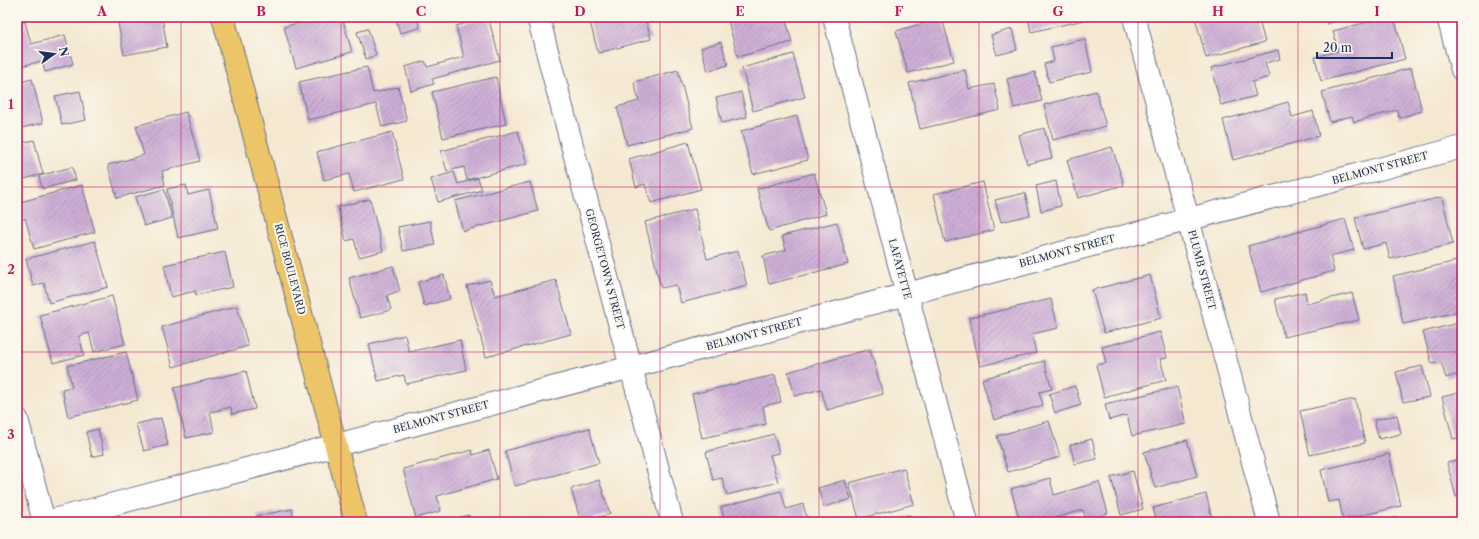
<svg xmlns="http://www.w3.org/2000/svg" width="1479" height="539" viewBox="0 0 1479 539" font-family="'Libre Caslon Text',serif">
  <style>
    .building { fill: url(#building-hatch) }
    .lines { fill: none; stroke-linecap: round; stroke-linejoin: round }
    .minor-casing { stroke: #677086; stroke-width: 24 }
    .major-casing { stroke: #677086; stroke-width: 24 }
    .minor { stroke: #fff; stroke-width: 22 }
    .major { stroke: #edc569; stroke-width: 22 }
    .grid { fill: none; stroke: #c2185b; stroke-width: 1; stroke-opacity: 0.55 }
    .labels { text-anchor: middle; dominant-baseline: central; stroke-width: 4; stroke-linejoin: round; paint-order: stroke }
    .street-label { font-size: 10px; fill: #1b2f5e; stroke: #fbf7ec }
    .neatline { fill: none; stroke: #c2185b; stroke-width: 1.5 }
    .grid-label { font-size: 13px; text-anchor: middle; font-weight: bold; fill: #c2185b }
  </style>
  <defs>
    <pattern id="building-hatch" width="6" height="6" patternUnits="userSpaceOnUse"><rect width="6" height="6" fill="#ceafd6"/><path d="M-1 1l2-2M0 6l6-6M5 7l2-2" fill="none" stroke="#a68fb1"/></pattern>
  </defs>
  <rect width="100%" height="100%" fill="#fbf7ec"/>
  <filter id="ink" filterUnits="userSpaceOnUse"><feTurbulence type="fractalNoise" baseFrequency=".025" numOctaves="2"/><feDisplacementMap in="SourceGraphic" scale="8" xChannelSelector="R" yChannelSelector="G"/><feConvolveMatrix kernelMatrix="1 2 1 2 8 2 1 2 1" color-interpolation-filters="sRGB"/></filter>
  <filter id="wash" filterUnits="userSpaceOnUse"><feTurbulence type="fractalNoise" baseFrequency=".012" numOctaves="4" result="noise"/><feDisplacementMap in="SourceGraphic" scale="16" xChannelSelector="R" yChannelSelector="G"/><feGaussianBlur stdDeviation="0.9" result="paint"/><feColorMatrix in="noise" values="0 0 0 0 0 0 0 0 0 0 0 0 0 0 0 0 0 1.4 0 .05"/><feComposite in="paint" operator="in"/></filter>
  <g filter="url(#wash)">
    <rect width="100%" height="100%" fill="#f5e8d1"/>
    <g id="blocks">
      <!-- building -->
      <path class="building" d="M162,17L167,47L124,55L117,18Z
        M318,17H342L352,52L296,68L284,27Z
        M395,17H417L420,28L400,33Z
        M488,17L500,60L432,79L434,84L411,91L405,67L425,61L427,67L464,57L456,26Z
        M607,17H645L651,39L598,53L590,22Z
        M727,17H785L792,42L738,57Z
        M1028,17H1084V20L1031,32Z
        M1195,17H1258L1265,42L1206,58Z
        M1325,17H1350L1327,24Z
        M1387,17H1394L1405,59L1321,81L1315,57L1338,51L1333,31Z
        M942,18L954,61L908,73L896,31Z
        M25,22L31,44L65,35L73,64L45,72L42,61L17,67V25Z
        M368,29L376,55L366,59L357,32Z
        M1012,29L1017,50L997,55L991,35Z
        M1085,39L1092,72L1049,82L1044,64L1054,61L1051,47Z
        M721,42L728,65L708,71L701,48Z
        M1278,50L1280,59L1265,63L1269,77L1252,82L1256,96L1221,105L1211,68Z
        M793,54L805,97L753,111L742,68Z
        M367,67L373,93L398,87L407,121L382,127L376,104L308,120L299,82Z
        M1411,68L1422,111L1399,118L1397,110L1354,122L1352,116L1330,122L1322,92Z
        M678,70L693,128L627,145L617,107L639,101L634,82Z
        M965,70L969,89L994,84L1000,110L920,129L909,83Z
        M1035,72L1042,101L1014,108L1007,79Z
        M496,77L506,124L443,138L432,92Z
        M32,79L43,123L17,129V83Z
        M80,91L86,120L62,125L55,96Z
        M1096,91L1106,126L1053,140L1044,105Z
        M741,92L747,117L722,123L716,98Z
        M1288,102L1292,117L1313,111L1319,136L1233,160L1223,120Z
        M186,112L200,161L162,171L165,185L117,198L108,165L144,155L136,126Z
        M797,116L808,160L753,174L741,131Z
        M1044,128L1052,158L1027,164L1019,135Z
        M518,131L527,164L467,180L464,167L447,171L441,151Z
        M392,132L404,179L354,192L349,174L324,180L317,152Z
        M34,140L43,174L17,181V144Z
        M688,142L701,189L651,203L645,184L636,187L629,159Z
        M1112,147L1124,185L1078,198L1067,160Z
        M72,167L76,180L42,189L39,176Z
        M454,172L458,184L478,178L482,190L438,202L431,179Z
        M814,173L826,214L769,231L757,189Z
        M1056,181L1061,206L1041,211L1036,186Z
        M530,182L538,211L463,231L455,201Z
        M983,182L994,230L945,242L934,194Z
        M82,185L95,232L34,249L25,218L18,221L17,203Z
        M186,185L188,195L209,190L218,229L178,238L167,189Z
        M164,189L172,218L144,226L135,197Z
        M1025,193L1030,215L1001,222L995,200Z
        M1442,197L1453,244L1390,259L1386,243L1363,249L1355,218Z
        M370,199L383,251L359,257L354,239L346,241L338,207Z
        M695,209L707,259L738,251L747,286L681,303L676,285L661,288L645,222Z
        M1345,219L1354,250L1330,256L1334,271L1261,292L1248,246Z
        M430,221L435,245L403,251L398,227Z
        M837,222L848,264L769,284L763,256L786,250L782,236Z
        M95,241L108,287L49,303L44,283L33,286L26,259Z
        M225,252L233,287L196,295L195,291L171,297L164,265Z
        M1461,260L1462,266V311L1403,324L1393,276Z
        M393,266L400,291L387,295L391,310L360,318L349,278Z
        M444,275L450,299L424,306L418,282Z
        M1150,275L1161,318L1104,333L1092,290Z
        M490,280L495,296L556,280L571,334L486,357L467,286Z
        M1305,292L1307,304L1352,293L1359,320L1284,337L1275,299Z
        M112,296L125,344L94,352L89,333L79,336L84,355L53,363L40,315Z
        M1051,299L1058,328L1032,334L1036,353L980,366L969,318Z
        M237,306L248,346L173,367L162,327Z
        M1462,322V373L1446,378L1441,362L1432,364L1423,332Z
        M1160,332L1167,358L1160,359L1166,380L1104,397L1096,365L1106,363L1102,347Z
        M405,335L409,352L460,340L466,370L406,384L404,375L378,381L369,344Z
        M870,349L883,394L827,410L821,389L795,396L788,372Z
        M126,352L138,400L68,417L62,389L72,387L67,366Z
        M1044,361L1052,389L1039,392L1043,405L994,420L982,379Z
        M1422,366L1430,397L1403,402L1396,372Z
        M246,371L255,409L232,414L231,407L210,412L214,432L186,438L174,388Z
        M775,375L781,402L763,406L766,424L702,438L692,394Z
        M1075,386L1081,405L1055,413L1049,394Z
        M1177,387L1186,424L1132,436L1127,415L1109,420L1105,404Z
        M1462,392V437L1453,439L1442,397Z
        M1355,399L1365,443L1310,455L1300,411Z
        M1397,415L1401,434L1379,439L1374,420Z
        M161,418L168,445L144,451L136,424Z
        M1049,421L1060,457L1008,472L997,436Z
        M589,428L599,463L515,486L505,451Z
        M98,429L104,454L92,457L86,432Z
        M774,434L779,453L770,455L778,482L727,495L722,478L713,480L706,452Z
        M1092,439L1097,459L1075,464L1070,445Z
        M1187,440L1197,476L1155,488L1144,452Z
        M472,450L473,455L489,450L497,479L437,496L441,511L416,518L403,469Z
        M1389,454L1401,506L1343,520L1339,500L1328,502L1321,470Z
        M1462,459V496L1456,497L1447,463Z
        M904,468L914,504L859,519L849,483Z
        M1133,471L1143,509L1121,515L1111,477Z
        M1050,478L1054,495L1099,482L1108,513L1086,520L1083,510L1041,522H1020L1011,489Z
        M599,480L610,514L581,522L571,489Z
        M845,480L851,499L824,507L818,488Z
        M781,491L786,509L803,504L808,522H786V520L780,522H725L721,507Z
        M1206,494L1213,522H1157L1153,508Z
        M292,509L294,522H259L257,516Z
        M469,515L471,522H446Z
        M910,515L912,522H887Z
        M1398,517L1399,522H1382Z"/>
    </g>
  </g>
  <g filter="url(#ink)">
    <use href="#blocks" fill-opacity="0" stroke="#677086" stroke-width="1"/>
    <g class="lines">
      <defs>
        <path id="minor" d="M538,17L672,522
          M834,17L967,522
          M1134,17L1269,522
          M1448,17L1462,70
          M17,419L44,522
          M46,522L1462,147"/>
        <path id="major" d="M223,17L356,522"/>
      </defs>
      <!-- minor casing -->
      <use href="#minor" class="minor-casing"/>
      <!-- major casing -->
      <use href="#major" class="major-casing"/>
      <!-- minor -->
      <use href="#minor" class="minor"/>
      <!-- major -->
      <use href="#major" class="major"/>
    </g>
  </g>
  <!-- grid -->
  <path class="grid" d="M181,17V522M341,17V522M500,17V522M660,17V522M819,17V522M979,17V522M1138,17V522M1298,17V522M17,187H1462M17,352H1462"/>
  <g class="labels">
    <!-- street labels -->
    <g class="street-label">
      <text transform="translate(1380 168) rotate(-15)">BELMONT STREET</text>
      <text transform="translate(1067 251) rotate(-15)">BELMONT STREET</text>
      <text transform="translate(290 269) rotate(75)">RICE BOULEVARD</text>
      <text transform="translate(605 269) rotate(75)">GEORGETOWN STREET</text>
      <text transform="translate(900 269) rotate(75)">LAFAYETTE</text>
      <text transform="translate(1202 270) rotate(75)">PLUMB STREET</text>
      <text transform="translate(754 334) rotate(-15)">BELMONT STREET</text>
      <text transform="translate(441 417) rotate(-15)">BELMONT STREET</text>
    </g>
  </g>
  <!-- margin -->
  <rect width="1479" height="539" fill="none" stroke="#fbf7ec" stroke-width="44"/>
  <!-- north arrow -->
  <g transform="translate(54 54) rotate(76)" stroke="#fbf7ec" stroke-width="3" paint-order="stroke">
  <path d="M0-3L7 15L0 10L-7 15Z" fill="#1b2f5e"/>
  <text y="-6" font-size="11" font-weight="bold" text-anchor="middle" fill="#1b2f5e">N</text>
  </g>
  <!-- scale -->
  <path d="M1317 52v6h75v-6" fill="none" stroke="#1b2f5e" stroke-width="2"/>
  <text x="1323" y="52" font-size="12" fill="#1b2f5e" stroke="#fbf7ec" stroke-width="3" paint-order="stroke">20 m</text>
  <rect x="22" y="22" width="1435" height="495" class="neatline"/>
  <g class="grid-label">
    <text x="102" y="16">A</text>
    <text x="261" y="16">B</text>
    <text x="421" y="16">C</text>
    <text x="580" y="16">D</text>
    <text x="740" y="16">E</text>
    <text x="899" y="16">F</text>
    <text x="1058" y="16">G</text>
    <text x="1218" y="16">H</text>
    <text x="1377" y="16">I</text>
    <text x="11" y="109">1</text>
    <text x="11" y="274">2</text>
    <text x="11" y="439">3</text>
  </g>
</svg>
